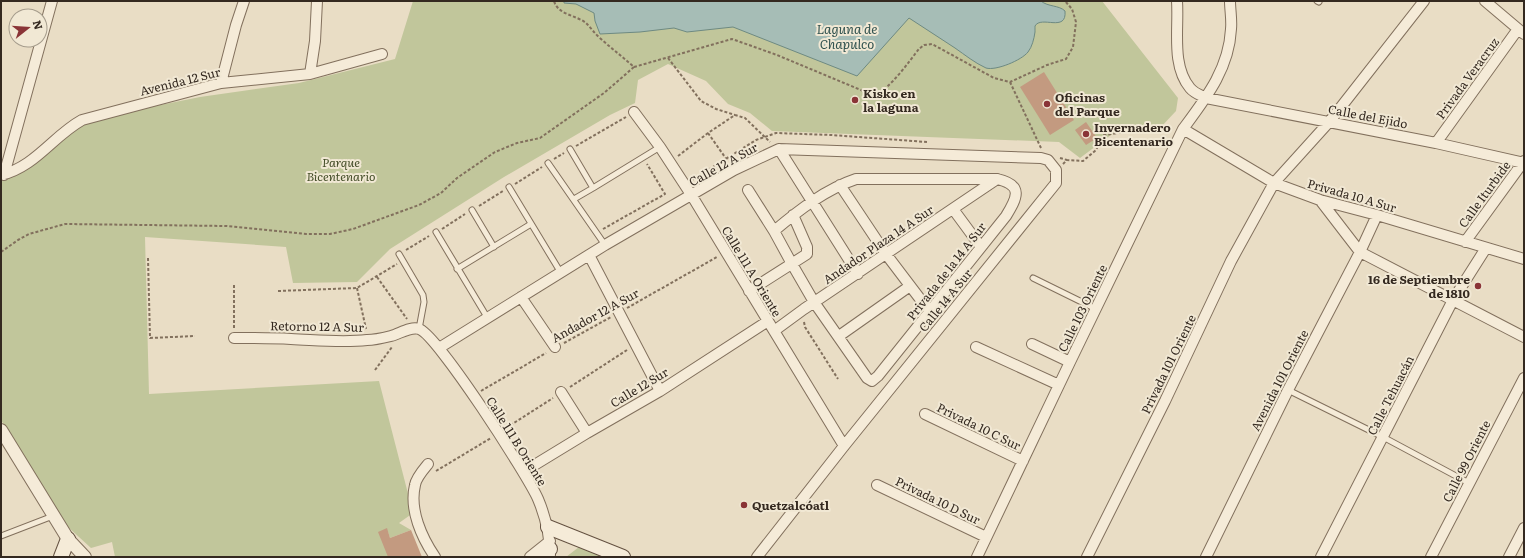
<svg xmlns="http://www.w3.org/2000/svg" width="1525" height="558" viewBox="0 0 1525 558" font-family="Literata,serif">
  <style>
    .green { fill: #c1c69b }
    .water { fill: #a6bdb6; stroke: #6e8a82 }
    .building { fill: #c39a80 }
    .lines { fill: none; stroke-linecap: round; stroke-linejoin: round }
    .service-casing { stroke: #82705d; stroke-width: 7 }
    .minor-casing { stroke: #82705d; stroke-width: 12 }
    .tertiary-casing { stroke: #82705d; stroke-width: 14 }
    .secondary-casing { stroke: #645141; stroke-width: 16 }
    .path { stroke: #82705d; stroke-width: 2; stroke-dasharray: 3 2; stroke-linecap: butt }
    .service { stroke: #f5ebd8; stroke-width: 5 }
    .minor { stroke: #f5ebd8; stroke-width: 10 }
    .tertiary { stroke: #f5ebd8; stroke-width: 12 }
    .secondary { stroke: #f5ebd8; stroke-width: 14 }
    .poi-dot { fill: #8a3437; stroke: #f1e8d4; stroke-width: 1.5 }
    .labels { text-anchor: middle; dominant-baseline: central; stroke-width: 4; stroke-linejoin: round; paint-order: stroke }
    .street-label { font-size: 12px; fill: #342920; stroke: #f1e8d4 }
    .poi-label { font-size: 12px; font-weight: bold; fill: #342920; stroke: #f1e8d4; text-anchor: start }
    .park-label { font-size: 12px; font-style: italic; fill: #454e29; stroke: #f1e8d4 }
    .water-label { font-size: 13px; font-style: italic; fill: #31524f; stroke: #f1e8d4 }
  </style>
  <rect width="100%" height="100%" fill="#e9ddc5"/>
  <!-- green -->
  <path class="green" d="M413,1H1102L1178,98L1176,111L1161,127L1123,126L1080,158L1059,142L772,131L750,113L728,104L706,81L668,64L638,80L635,103L610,115L504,177L390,249L357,282L293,283L286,247L145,237L149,394L379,381L413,513L399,523L411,530L390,538L388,532V557H115L112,542L91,548L68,527L1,420V178L81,121L200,97L299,83L395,59Z
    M579,547L604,557H566Z"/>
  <!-- water -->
  <path class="water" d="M564,1H1041C1048,7 1059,5 1065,11C1067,33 1041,15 1035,26C1035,27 1035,31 1035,32C1034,39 1032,47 1028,52C1022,60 996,71 986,68C975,63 965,55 955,48C940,38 924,28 909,18L857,76L733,27L687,32L674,28L640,32L600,34L595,21L594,13L576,4L564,3Z"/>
  <!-- building -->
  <path class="building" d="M1044,72L1074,120L1050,135L1020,87Z
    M1086,122L1097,138L1086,145L1075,130Z
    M387,528L390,538L411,530L422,557H388L378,532Z"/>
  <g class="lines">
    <defs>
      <path id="service" d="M1317,1L1319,2
        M570,149L593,188
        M548,163L605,245
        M509,187L561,273
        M574,199L593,188L660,147
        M472,210L494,247
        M436,232L487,317
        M399,254L423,295L424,302L419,329
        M457,269L531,224
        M1033,278L1096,309
        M1288,390L1383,437L1469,483
        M1,536L53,516"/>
      <path id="minor" d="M1177,1C1179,29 1171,65 1190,88C1194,93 1200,95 1206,98L1436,143L1524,163
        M1485,1L1524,34
        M310,74L315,41L317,1
        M221,83L236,25L244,1
        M634,112L660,147L692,196L844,446
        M1183,129L1274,183L1320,200L1377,215L1524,259
        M1436,143L1518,29
        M779,149L858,274
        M1,175C35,167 53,136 82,120L221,83L310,74L382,54
        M4,175L52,1
        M840,185L886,254L930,312
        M748,190L774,231L792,264L814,302L867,378L872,381L878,376L1006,216C1017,198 1024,185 997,179H856C826,189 799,210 774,231
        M1320,200L1360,252L1524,337
        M953,209L981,247
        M1465,242L1524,161
        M589,255L660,391
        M749,291L807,254V247L793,215
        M521,297L555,347
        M774,331L804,309L997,179
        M839,336L910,286
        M234,338C253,338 272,338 291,339C316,340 342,343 367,340C374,340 383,338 391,336C399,334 411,326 419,329C437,334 528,476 538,499C546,518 550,535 550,555
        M1032,344L1070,362
        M976,347L1059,385
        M439,348L605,245L734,170L779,149L1041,158L1048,160L1056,170V183L844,446L757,557
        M561,392L587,433
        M925,414L1023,461
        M428,464C423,470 416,478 415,485C409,510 422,538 435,557
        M523,472L587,433L660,391L768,321
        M877,485L986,537
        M530,557L550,541
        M977,557L1070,362L1183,129C1206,98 1229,69 1231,29C1232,20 1230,10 1230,1
        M1087,557L1165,401L1231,261L1274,183L1330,121L1424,1
        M1206,557L1288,390L1360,252L1377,215
        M1321,557L1453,300L1486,248
        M1431,557L1524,378
        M1509,557L1524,528"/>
      <path id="tertiary" d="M1,430L68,539L85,557"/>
      <path id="secondary" d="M548,527L623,557
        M61,557L68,539
        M542,557L550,549"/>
    </defs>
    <!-- service casing -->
    <use href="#service" class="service-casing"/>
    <!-- minor casing -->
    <use href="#minor" class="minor-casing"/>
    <!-- tertiary casing -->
    <use href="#tertiary" class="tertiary-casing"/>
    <!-- secondary casing -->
    <use href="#secondary" class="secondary-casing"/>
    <!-- path -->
    <path class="path" d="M668,58L701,101L716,109L735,115
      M634,67L732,39L777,55L868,93C871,93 874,94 877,93C890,89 910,60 919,49L924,45L932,44L994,78L1010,82L1047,65L1066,59L1073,47L1076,22L1072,9L1065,1
      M1010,82L1041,148
      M708,133L727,160
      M576,146L626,117
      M678,156L708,133L735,115L745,118L770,142
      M1060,158L1067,160
      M554,159L564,153
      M1063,164L1067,160L1083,161L1096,150L1104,135L1141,130H1172
      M692,180L756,140L776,133L831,135L927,142
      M515,184L542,167
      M479,206L503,191
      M442,229L465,214
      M603,229L665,194L647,164
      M406,250L429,236
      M1,252L18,240L29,234L65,224L227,226L306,234H330L353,229L419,205L441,193L457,178L495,152L517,143L540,138L604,93L634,67C623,57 612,49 601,39C595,34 591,28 586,23C576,15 558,15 554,1
      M148,258L150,338L195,336
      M377,277L407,319
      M357,288L366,329
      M278,291L357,288L397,264
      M627,308L717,257
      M804,322L805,327L838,379
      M234,328V283
      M564,343L611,317
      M375,370L392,347
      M570,387L627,350
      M481,391L546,353
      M506,428L553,398
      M436,471L491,438"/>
    <!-- service -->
    <use href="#service" class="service"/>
    <!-- minor -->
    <use href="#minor" class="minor"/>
    <!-- tertiary -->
    <use href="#tertiary" class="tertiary"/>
    <!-- secondary -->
    <use href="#secondary" class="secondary"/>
  </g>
  <!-- markers -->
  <g class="poi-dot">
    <circle cx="855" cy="100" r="4"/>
    <circle cx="1047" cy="104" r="4"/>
    <circle cx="1086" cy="134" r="4"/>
    <circle cx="1478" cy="286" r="4"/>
    <circle cx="744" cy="505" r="4"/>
  </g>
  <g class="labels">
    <!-- street labels -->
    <g class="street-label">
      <text transform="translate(1467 78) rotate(-54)">Privada Veracruz</text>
      <text transform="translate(180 81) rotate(-14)">Avenida 12 Sur</text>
      <text transform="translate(1368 116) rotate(11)">Calle del Ejido</text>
      <text transform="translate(723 164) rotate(-29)">Calle 12 A Sur</text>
      <text transform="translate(1484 194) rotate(-54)">Calle Iturbide</text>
      <text transform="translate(1352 195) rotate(16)">Privada 10 A Sur</text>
      <text transform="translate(878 244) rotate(-34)">Andador Plaza 14 A Sur</text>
      <text transform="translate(752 271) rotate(59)">Calle 111 A Oriente</text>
      <text transform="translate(946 271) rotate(-52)">Privada de la 14 A Sur</text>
      <text transform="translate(945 300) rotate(-51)">Calle 14 A Sur</text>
      <text transform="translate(1082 308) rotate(-64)">Calle 103 Oriente</text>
      <text transform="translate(595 315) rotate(-29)">Andador 12 A Sur</text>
      <text transform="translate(317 326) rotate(1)">Retorno 12 A Sur</text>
      <text transform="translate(1168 364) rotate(-64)">Privada 101 Oriente</text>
      <text transform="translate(1279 380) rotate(-63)">Avenida 101 Oriente</text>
      <text transform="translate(639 387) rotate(-31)">Calle 12 Sur</text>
      <text transform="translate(1390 395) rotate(-63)">Calle Tehuacán</text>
      <text transform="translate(979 426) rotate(26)">Privada 10 C Sur</text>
      <text transform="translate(517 441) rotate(58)">Calle 111 B Oriente</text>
      <text transform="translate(1466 461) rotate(-63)">Calle 99 Oriente</text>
      <text transform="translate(938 500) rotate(26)">Privada 10 D Sur</text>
    </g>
    <!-- poi labels -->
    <g class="poi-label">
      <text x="863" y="93">Kisko en<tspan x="863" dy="14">la laguna</tspan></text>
      <text x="1055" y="97">Oficinas<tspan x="1055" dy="14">del Parque</tspan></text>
      <text x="1094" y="127">Invernadero<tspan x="1094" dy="14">Bicentenario</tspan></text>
      <text x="1470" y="279" text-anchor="end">16 de Septiembre<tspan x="1470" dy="14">de 1810</tspan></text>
      <text x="752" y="505">Quetzalcóatl</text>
    </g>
    <!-- park labels -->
    <g class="park-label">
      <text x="341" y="162">Parque<tspan x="341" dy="14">Bicentenario</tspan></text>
    </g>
    <!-- water labels -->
    <g class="water-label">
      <text x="847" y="28">Laguna de<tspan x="847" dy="15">Chapulco</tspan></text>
    </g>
  </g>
  <!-- border -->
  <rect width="1525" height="558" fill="none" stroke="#342920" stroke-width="4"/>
  <!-- north arrow -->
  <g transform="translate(28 28) rotate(73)"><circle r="19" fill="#f1e8d4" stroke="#a59c8c"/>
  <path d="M0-3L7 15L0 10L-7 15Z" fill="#8a3437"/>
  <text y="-6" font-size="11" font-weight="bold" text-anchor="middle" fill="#342920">N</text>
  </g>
</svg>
